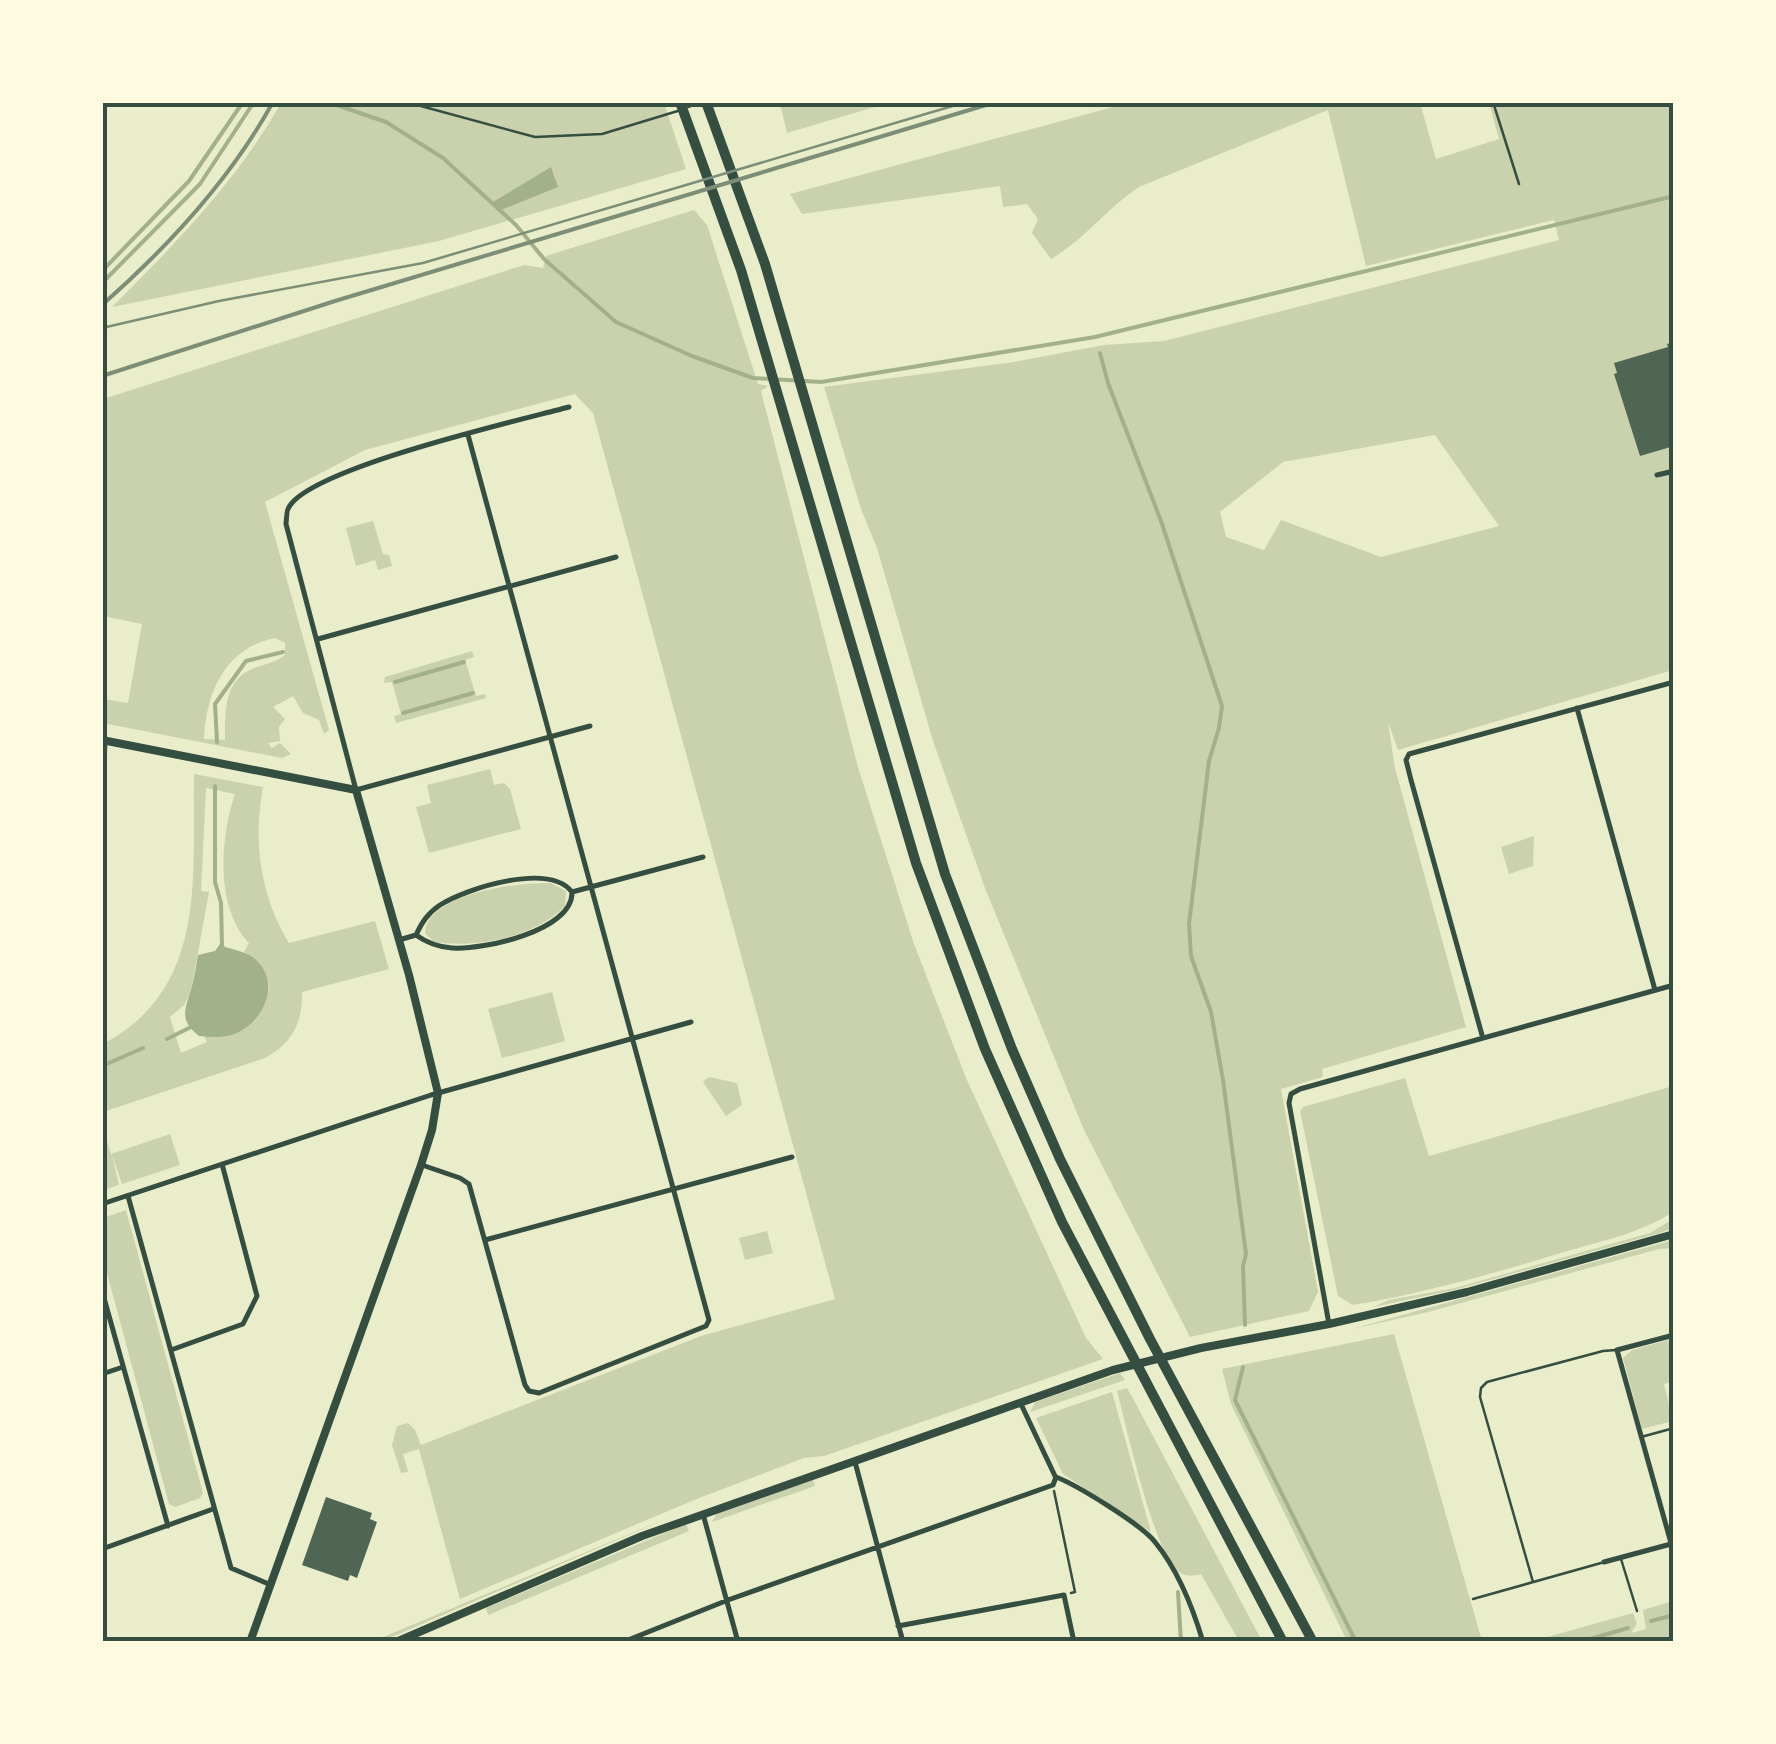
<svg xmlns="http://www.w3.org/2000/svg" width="1776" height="1744" viewBox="0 0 1776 1744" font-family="Signika,sans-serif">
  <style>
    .green { fill: #cad2ad; fill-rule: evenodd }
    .water { fill: #a3b18a }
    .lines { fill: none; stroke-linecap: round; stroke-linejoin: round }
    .stream { stroke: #a3b18a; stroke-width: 4 }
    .building { fill: #4f6655 }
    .path { stroke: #344e41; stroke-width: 2.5 }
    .service { stroke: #344e41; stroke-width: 2.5 }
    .minor { stroke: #344e41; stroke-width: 5 }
    .tertiary { stroke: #344e41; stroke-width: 8 }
    .secondary { stroke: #344e41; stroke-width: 8 }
    .motorway { stroke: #344e41; stroke-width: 10 }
    .tram { stroke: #7c8e77; stroke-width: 2.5 }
    .rail { stroke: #7c8e77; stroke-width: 4 }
    .neatline { fill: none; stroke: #344e41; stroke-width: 4 }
  </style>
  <rect width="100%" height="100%" fill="#e9edc9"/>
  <!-- green -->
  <path class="green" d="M281,103H664L686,169L439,241L112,307C176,243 236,182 281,103Z
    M780,103V102L888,103L787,133Z
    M1128,103H1420L1436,159L1499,139L1489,103H1673V670L1398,750L1388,722L1395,768L1466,1027L1322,1069L1323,1077L1281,1089L1318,1292L1309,1311L1190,1337L1084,1130L985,888L933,741L877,548L861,509L824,387L1014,362L1104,345L1164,341L1559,240L1554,220L1366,266L1328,110L1139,187C1107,208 1084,240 1051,259L1032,233L1038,219L1027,204L1003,207L1000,186L802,214L790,194ZM1435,435L1499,526L1381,557L1281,520L1264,550L1226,537L1220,512L1283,462Z
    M694,210L707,225L758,384L768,386L761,391L858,767L914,944L966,1078L1086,1338L1103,1359L824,1456L804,1458L694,1500L460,1599L419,1449L403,1454L408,1472L401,1473L392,1445L397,1426L408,1423L415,1430L421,1445L701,1336L835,1299L593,413L575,394L365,450L265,502L329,730L324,734L319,720L303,713L293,696L273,707L285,719L279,727L280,741L268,743L272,748L280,743L291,754L282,758L103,723V699L128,703L142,624L103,616V399L524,265L543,268L546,256ZM275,638L285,643V655C275,662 266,664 254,668C223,680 225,713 225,740L204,739C206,693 225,648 275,638Z
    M373,521L383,554L389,555L392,566L378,570L375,560L356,566L346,528Z
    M472,651L474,657L465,660L476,696L485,694L486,698L396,723L394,716L401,714L392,682L384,683L385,677Z
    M490,769L494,785L504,783L510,789L521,829L429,853L416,807L431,803L427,785Z
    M194,774L263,787C253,842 260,895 289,943L375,921L389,969L302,992C303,1022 292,1044 265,1058L103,1112V1044C209,988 192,876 194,774ZM206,788L235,794C220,837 215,908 249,943L244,952C259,962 266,971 269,989L217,1037L204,1036L207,1042L181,1053L170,1017L184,1005L191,991L209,892L201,891Z
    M1534,836L1533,866L1509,874L1501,847Z
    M551,883L566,891L565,906C534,938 477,948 434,942L425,933C427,893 520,882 551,883Z
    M552,992L565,1041L502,1058L488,1009Z
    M709,1077L737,1083L742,1105L726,1116L703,1082Z
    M1405,1078L1429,1156L1673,1086V1212C1641,1233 1602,1241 1564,1252C1495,1273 1425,1293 1353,1305L1338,1296L1300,1111L1303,1107Z
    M102,1125L111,1154L170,1134L180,1165L122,1184L112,1155L119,1185L103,1190Z
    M126,1210L203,1493L200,1498L175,1507L169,1504L103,1258V1218Z
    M1673,1219V1228L1663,1232L1454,1290L1373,1307L1389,1300L1455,1288L1650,1233Z
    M767,1231L773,1253L745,1260L739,1238Z
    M1673,1240V1248L1659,1249L1428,1312L1352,1329Z
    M1394,1334L1482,1641H1347L1231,1404L1222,1369Z
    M1668,1340L1673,1358V1381L1664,1384L1673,1421L1642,1429L1623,1358L1632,1350Z
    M1120,1373L1125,1380L1030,1412L1035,1402Z
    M1127,1388L1136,1404L1262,1641H1239L1201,1574C1194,1576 1186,1577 1179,1572C1154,1555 1126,1424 1117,1391Z
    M1112,1392L1151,1532L1063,1474L1036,1418Z
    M813,1480L815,1486L712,1522L717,1513Z
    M682,1512L394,1636L376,1640Z
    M686,1524L689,1531L488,1615L486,1608Z
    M1673,1601V1641H1533L1633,1613L1637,1624L1631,1633L1646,1629L1643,1610Z"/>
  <!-- water -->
  <path class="water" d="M551,167L558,187L501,210L493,202Z
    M222,941L225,947C236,950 246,952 255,959C283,983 262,1026 231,1035C221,1038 209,1037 199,1036C180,1021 184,1011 191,990C194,979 196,967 198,955L215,951Z"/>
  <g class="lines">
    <!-- stream -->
    <path class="stream" d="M328,102L386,122L443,158L516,225L544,259L616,322L692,356L753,378L821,382L1095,337L1674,196
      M102,271L189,181L243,102
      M102,283L200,184L254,102
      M1100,353L1108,383L1161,521L1222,706L1219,728L1209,761L1189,924L1191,956L1211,1012L1223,1080L1246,1254L1243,1266L1245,1325
      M395,682L464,662
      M403,713L473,693
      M217,742L215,704L246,661L283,652
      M215,786V882L221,903L222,945
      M167,1039L189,1028
      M102,1066L143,1048
      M1243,1367L1235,1400L1356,1642
      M1178,1592L1181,1642
      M1651,1621L1674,1615
      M1580,1642L1628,1628"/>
  </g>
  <!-- building -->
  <path class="building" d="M1674,342V446L1640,456L1614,374L1617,373L1614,363L1668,347L1667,344Z
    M326,1497L372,1513L370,1519L377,1522L357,1578L350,1575L348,1581L302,1565Z"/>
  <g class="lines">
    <!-- path -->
    <path class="path" d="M1054,1491L1075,1592L1071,1593"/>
    <!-- service -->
    <path class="service" d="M406,102L535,137L602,134L681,110
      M1493,102L1519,184
      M688,107L700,102
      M1641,1437L1674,1428
      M1621,1559L1637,1611
      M1533,1582L1480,1397L1481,1388L1487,1382L1603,1351L1616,1350
      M1473,1599L1601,1563"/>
    <!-- minor -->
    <path class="minor" d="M569,407C521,420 305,469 288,509C287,510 286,524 286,524L356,790L590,726
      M1657,475L1674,471
      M318,639L616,557
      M1577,708L1655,990
      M102,818L105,741
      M572,892L703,857
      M399,940L416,935C422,922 428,913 440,905C467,888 549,862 572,892C573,931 483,950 452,948C438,947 427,943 416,935
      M1482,1035L1411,780L1406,760L1409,754L1674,682
      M422,1165L460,1178L469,1184L525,1385L529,1391L539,1393L706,1326L709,1320L468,435
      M128,1196L231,1568L271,1585
      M102,1204L431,1095L691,1022
      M485,1240L792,1157
      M102,1291L168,1526
      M1329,1324L1289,1103L1291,1094L1300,1089L1674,985
      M171,1350L243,1324L257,1296L222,1164
      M102,1374L123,1367
      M1020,1402L1055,1476
      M855,1462L903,1642
      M1056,1477C1077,1485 1142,1525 1155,1542C1177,1569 1193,1608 1203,1642
      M703,1514L738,1642
      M1671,1543L1617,1350L1674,1335
      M102,1549L213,1509
      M1604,1562L1671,1544
      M898,1626L1064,1595L1074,1642
      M623,1642L728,1600L1053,1485L1056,1477"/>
    <!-- tertiary -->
    <path class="tertiary" d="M102,740L356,790L409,975L438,1093L432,1130L421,1165L250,1642"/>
    <!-- secondary -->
    <path class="secondary" d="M396,1642L642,1536L1113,1370L1201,1348L1329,1324L1467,1292L1674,1234"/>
    <!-- motorway -->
    <path class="motorway" d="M680,102L741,270L916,863L985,1049L1062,1222L1283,1642
      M706,102L765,264L945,874L1012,1049L1060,1159L1150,1339L1313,1642"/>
    <!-- tram -->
    <path class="tram" d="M102,328L219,301L423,263L966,102"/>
    <!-- rail -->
    <path class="rail" d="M102,305C169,246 230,180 273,102
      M102,376L335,301L996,102"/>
  </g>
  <!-- border -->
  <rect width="1776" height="1744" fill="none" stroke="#fefae0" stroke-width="210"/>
  <rect x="105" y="105" width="1566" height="1534" class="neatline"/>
</svg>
